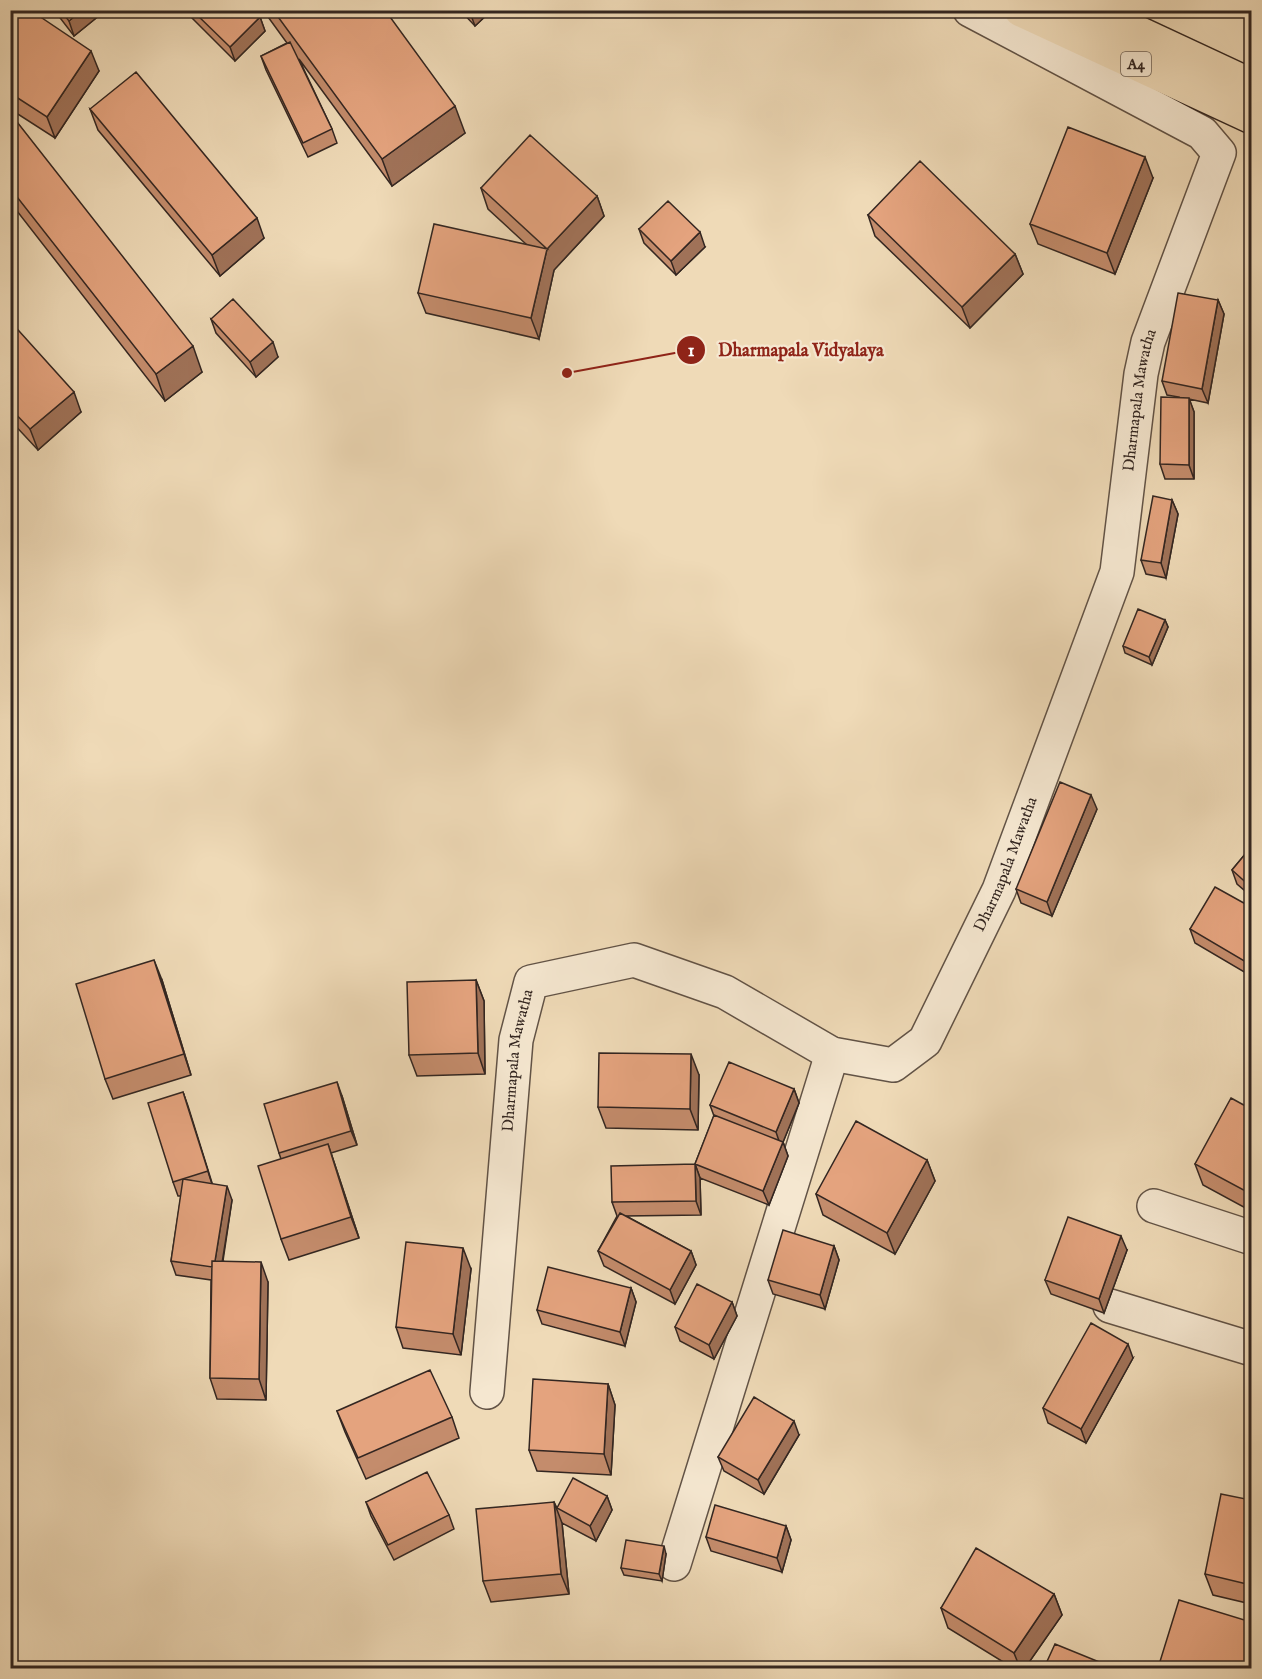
<svg xmlns="http://www.w3.org/2000/svg" width="1262" height="1679" viewBox="0 0 1262 1679" font-family="'IM FELL English',serif">
  <style>
    .lines { fill: none; stroke-linecap: round; stroke-linejoin: round }
    .minor-casing { stroke: #625346; stroke-width: 36 }
    .highway-casing { stroke: #332621; stroke-width: 36 }
    .minor { stroke: #f5e7d0; stroke-width: 33 }
    .highway { stroke: #efdab7; stroke-width: 33 }
    .wall { fill: #c48c6c; stroke: #332621; stroke-width: 1.5 }
    .shaded-wall { fill: #a07258; stroke: #332621; stroke-width: 1.5 }
    .building { fill: #e4a37e; stroke: #332621; stroke-width: 1.5 }
    .labels { text-anchor: middle; dominant-baseline: central; stroke-width: 4.5; stroke-linejoin: round; paint-order: stroke }
    .shield { fill: #f5e7d0; stroke: #6d6056; stroke-width: 1.5 }
    .shield-label { font-size: 15px; font-weight: bold; fill: #332621 }
    .street-label { font-size: 16px; fill: #332621; stroke: #f5e7d0 }
    .leader { fill: none; stroke: #8f2418; stroke-width: 2 }
    .callout-dot { fill: #8f2418; stroke: #f5e7d0; stroke-width: 2 }
    .mark-label { font-size: 18px; text-anchor: middle; font-weight: bold; fill: #fff }
    .callout-label { font-size: 18px; text-anchor: middle; font-weight: bold; fill: #8f2418; stroke: #f5e7d0; stroke-width: 4.5; stroke-linejoin: round; paint-order: stroke }
  </style>
  <rect width="100%" height="100%" fill="#efdab7"/>
  <filter id="stains"><feTurbulence type="fractalNoise" baseFrequency=".00333" numOctaves="4"/><feColorMatrix values="0 0 0 0 .2 0 0 0 0 .09 0 0 0 0 .02 0 0 0 .5 -.17"/></filter>
  <radialGradient id="worn" r=".72"><stop offset=".6" stop-color="#630" stop-opacity="0"/><stop offset="1" stop-color="#630" stop-opacity=".3"/></radialGradient>
  <g class="lines">
    <defs>
      <g id="minor">
        <path d="M1154,1206L1252,1238"/>
        <path d="M1110,1306L1252,1349"/>
        <path id="s1" d="M487,1392L516,1040L531,982L634,960L725,992L832,1054L893,1065L925,1041L999,890L1117,572L1141,374L1148,342L1219,153L1202,133L970,10"/>
        <path d="M674,1564L832,1054"/>
      </g>
      <path id="highway" d="M1021,10L1252,117
        M1089,10L1252,86"/>
    </defs>
    <!-- minor casing -->
    <use href="#minor" class="minor-casing"/>
    <!-- highway casing -->
    <use href="#highway" class="highway-casing"/>
    <!-- minor -->
    <use href="#minor" class="minor"/>
    <!-- highway -->
    <use href="#highway" class="highway"/>
  </g>
  <!-- wall -->
  <path class="wall" d="M54,10H106L74,36Z
    M184,10H253L260,17L265,31L235,61Z
    M263,10H385L465,133L392,186L299,59L332,129L337,143L308,157L266,70L261,56L287,43Z
    M460,10H492L475,26Z
    M10,15L99,71L55,138L10,109Z
    M90,109L264,238L220,276L98,130Z
    M10,113L202,372L165,401L10,202Z
    M1153,178L1115,274L1038,244L1030,224Z
    M481,188L597,196L604,216L554,270L539,339L426,313L418,293L527,245L488,209Z
    M868,215L1015,254L1023,274L970,328L875,236Z
    M639,229L705,247L676,275L644,243Z
    M1218,300L1224,314L1208,403L1189,399L1194,412V479H1165L1160,464L1179,397L1167,395L1162,381Z
    M211,319L278,357L256,377L216,333Z
    M10,321L81,412L38,450L10,420Z
    M1172,500L1178,514L1166,578L1146,574L1141,560Z
    M1165,620L1168,627L1152,665L1125,653L1123,646Z
    M1097,809L1052,916L1021,903L1016,889Z
    M1251,847V896L1237,884L1232,870Z
    M1251,907V976L1195,943L1190,929Z
    M162,980L191,1075L113,1099L105,1079Z
    M476,980L484,1001L485,1074L417,1076L409,1055Z
    M699,1075L698,1130L606,1128L598,1107Z
    M794,1089L799,1103L783,1142L788,1156L769,1205L700,1178L695,1164L714,1116L710,1105Z
    M183,1092L212,1184L232,1200L223,1261L268,1282L266,1400L217,1399L210,1378L211,1280L176,1275L171,1261L181,1196H178L173,1182Z
    M342,1096L357,1145L331,1153L359,1238L289,1260L281,1239V1159L279,1153Z
    M1251,1109V1211L1203,1185L1195,1164Z
    M927,1160L935,1181L895,1254L823,1215L816,1194Z
    M700,1178L701,1215L626,1216L691,1251L696,1265L675,1304L604,1266L598,1251L617,1216L612,1202Z
    M834,1246L839,1260L825,1309L773,1294L768,1280Z
    M1127,1250L1104,1313L1051,1294L1045,1280Z
    M471,1269L461,1355L403,1348L396,1327Z
    M631,1288L636,1302L625,1346L542,1324L537,1310Z
    M732,1302L737,1316L714,1359L680,1341L675,1327Z
    M1133,1358L1086,1443L1048,1423L1043,1408Z
    M608,1384L615,1405L611,1475L537,1471L529,1450Z
    M337,1411L452,1417L459,1438L366,1479L345,1432Z
    M799,1435L764,1494L724,1471L718,1457Z
    M607,1496L612,1510L596,1541L562,1523L569,1594L491,1602L483,1581L554,1502L557,1508Z
    M1251,1500V1604L1213,1595L1205,1574Z
    M366,1502L449,1515L454,1529L394,1560L371,1516Z
    M786,1526L791,1540L782,1572L711,1551L706,1537Z
    M666,1554L662,1581L624,1575L621,1568Z
    M1054,1594L1062,1615L1025,1668H1013L948,1628L941,1608Z"/>
  <!-- shaded-wall -->
  <path class="shaded-wall" d="M82,10H106L74,36L69,21Z
    M469,10H492L475,26Z
    M260,17L265,31L235,61L230,47Z
    M91,51L99,71L55,138L47,117Z
    M455,106L465,133L392,186L382,159Z
    M1145,157L1153,178L1115,274L1107,253Z
    M597,196L604,216L554,270L539,339L531,318L547,249Z
    M257,218L264,238L220,276L212,255Z
    M700,232L705,247L676,275L671,261Z
    M1015,254L1023,274L970,328L962,307Z
    M1218,300L1224,314L1208,403L1202,389Z
    M273,342L278,357L256,377L250,362Z
    M193,346L202,372L165,401L156,374Z
    M74,392L81,412L38,450L30,429Z
    M1189,398L1194,412V479L1189,465Z
    M1172,500L1178,514L1166,578L1161,563Z
    M1165,620L1168,627L1152,665L1149,657Z
    M1091,795L1097,809L1052,916L1047,902Z
    M154,960L162,980L191,1075L184,1054Z
    M476,980L484,1001L485,1074L478,1053Z
    M691,1054L699,1075L698,1130L690,1109Z
    M337,1082L342,1096L357,1145L351,1131Z
    M794,1089L799,1103L781,1147L776,1132Z
    M183,1092L188,1106L213,1186L208,1171Z
    M783,1142L788,1156L769,1205L763,1191Z
    M328,1144L335,1165L359,1238L351,1217Z
    M927,1160L935,1181L895,1254L887,1233Z
    M695,1164L700,1178L701,1215L696,1201Z
    M227,1186L232,1200L219,1282L214,1267Z
    M1121,1236L1127,1250L1104,1313L1099,1299Z
    M834,1246L839,1260L825,1309L820,1295Z
    M463,1248L471,1269L461,1355L453,1334Z
    M691,1251L696,1265L675,1304L670,1290Z
    M261,1262L268,1282L266,1400L259,1379Z
    M631,1288L636,1302L625,1346L620,1332Z
    M732,1302L737,1316L714,1359L709,1345Z
    M1128,1344L1133,1358L1086,1443L1081,1429Z
    M608,1384L615,1405L611,1475L604,1454Z
    M794,1421L799,1435L764,1494L758,1480Z
    M607,1496L612,1510L596,1541L590,1526Z
    M554,1502L562,1523L569,1594L561,1574Z
    M786,1526L791,1540L782,1572L777,1558Z
    M664,1546L666,1554L662,1581L659,1574Z
    M1054,1594L1062,1615L1025,1668H1020L1014,1653Z
    M1251,1648V1668H1245Z"/>
  <!-- building -->
  <path class="building" d="M14,10H30L91,51L47,117L10,93V15Z
    M60,10H82L69,21Z
    M192,10H253L260,17L230,47Z
    M273,10H385L455,106L382,159Z
    M290,42L332,129L303,143L261,56Z
    M136,72L257,218L212,255L90,109Z
    M10,113L193,346L156,374L10,188Z
    M1068,127L1145,157L1107,253L1030,224Z
    M530,135L597,196L547,249L531,318L418,293L434,224L547,249L481,188Z
    M920,161L1015,254L962,307L868,215Z
    M668,201L700,232L671,261L639,229Z
    M1178,293L1218,300L1202,389L1162,381Z
    M233,299L273,342L250,362L211,319Z
    M10,321L74,392L30,429L10,408Z
    M1161,397L1189,398V465L1160,464Z
    M1153,496L1172,500L1161,563L1141,560Z
    M1138,609L1165,620L1149,657L1123,646Z
    M1060,782L1091,795L1047,902L1016,889Z
    M1251,847V887L1232,870Z
    M1215,887L1251,907V965L1190,929Z
    M154,960L184,1054L105,1079L76,984Z
    M476,980L478,1053L409,1055L407,982Z
    M599,1053L691,1054L690,1109L598,1107Z
    M729,1062L794,1089L776,1132L710,1105Z
    M337,1082L351,1131L279,1153L264,1104Z
    M183,1092L208,1171L173,1182L148,1103Z
    M1231,1098L1251,1109V1194L1195,1164Z
    M714,1115L783,1142L763,1191L695,1164Z
    M856,1121L927,1160L887,1233L816,1194Z
    M328,1144L351,1217L281,1239L258,1166Z
    M695,1164L696,1201L612,1202L611,1166Z
    M183,1179L227,1186L215,1261H212V1267L171,1261Z
    M620,1213L691,1251L670,1290L598,1251Z
    M1068,1217L1121,1236L1099,1299L1045,1280Z
    M783,1230L834,1246L820,1295L768,1280Z
    M406,1242L463,1248L453,1334L396,1327Z
    M212,1261L261,1262L259,1379L210,1378Z
    M548,1267L631,1288L620,1332L537,1310Z
    M697,1284L732,1302L709,1345L675,1327Z
    M1091,1323L1128,1344L1081,1429L1043,1408Z
    M430,1370L452,1417L358,1458L337,1411Z
    M533,1379L608,1384L604,1454L529,1450Z
    M754,1397L794,1421L758,1480L718,1457Z
    M427,1472L449,1515L388,1545L366,1502Z
    M573,1478L607,1496L590,1526L557,1508Z
    M1221,1494L1251,1500V1585L1205,1574Z
    M554,1502L561,1574L483,1581L476,1509Z
    M715,1505L786,1526L777,1558L706,1537Z
    M626,1540L664,1546L659,1574L621,1568Z
    M976,1548L1054,1594L1014,1653L941,1608Z
    M1179,1600L1251,1622V1648L1245,1668H1158Z
    M1055,1644L1114,1668H1044Z"/>
  <g class="labels">
    <!-- shield labels -->
    <rect class="shield" x="1121" y="52" width="30" height="24" rx="4.5"/>
    <g class="shield-label">
      <text x="1136" y="64">A4</text>
    </g>
    <!-- street labels -->
    <g class="street-label">
      <text stroke="none"><textPath href="#s1" startOffset="1521">Dharmapala Mawatha</textPath></text>
      <text stroke="none"><textPath href="#s1" startOffset="1035">Dharmapala Mawatha</textPath></text>
      <text stroke="none"><textPath href="#s1" startOffset="333">Dharmapala Mawatha</textPath></text>
    </g>
  </g>
  <!-- callouts -->
  <path class="leader" d="M567 373L691 350"/>
  <g class="callout-dot">
    <circle cx="567" cy="373" r="6"/>
    <circle cx="691" cy="350" r="15"/>
  </g>
  <g class="mark-label">
    <text x="691" y="356">1</text>
  </g>
  <g class="callout-label">
    <text x="801" y="356">Dharmapala Vidyalaya</text>
  </g>
  <!-- margin -->
  <rect width="1262" height="1679" fill="none" stroke="#efdab7" stroke-width="36"/>
  <rect x="12" y="12" width="1238" height="1655" fill="none" stroke="#332621" stroke-width="3"/>
  <rect x="18" y="18" width="1226" height="1643" fill="none" stroke="#332621" stroke-width="1.5"/>
  <rect width="100%" height="100%" filter="url(#stains)"/>
  <rect width="100%" height="100%" fill="url(#worn)"/>
</svg>
